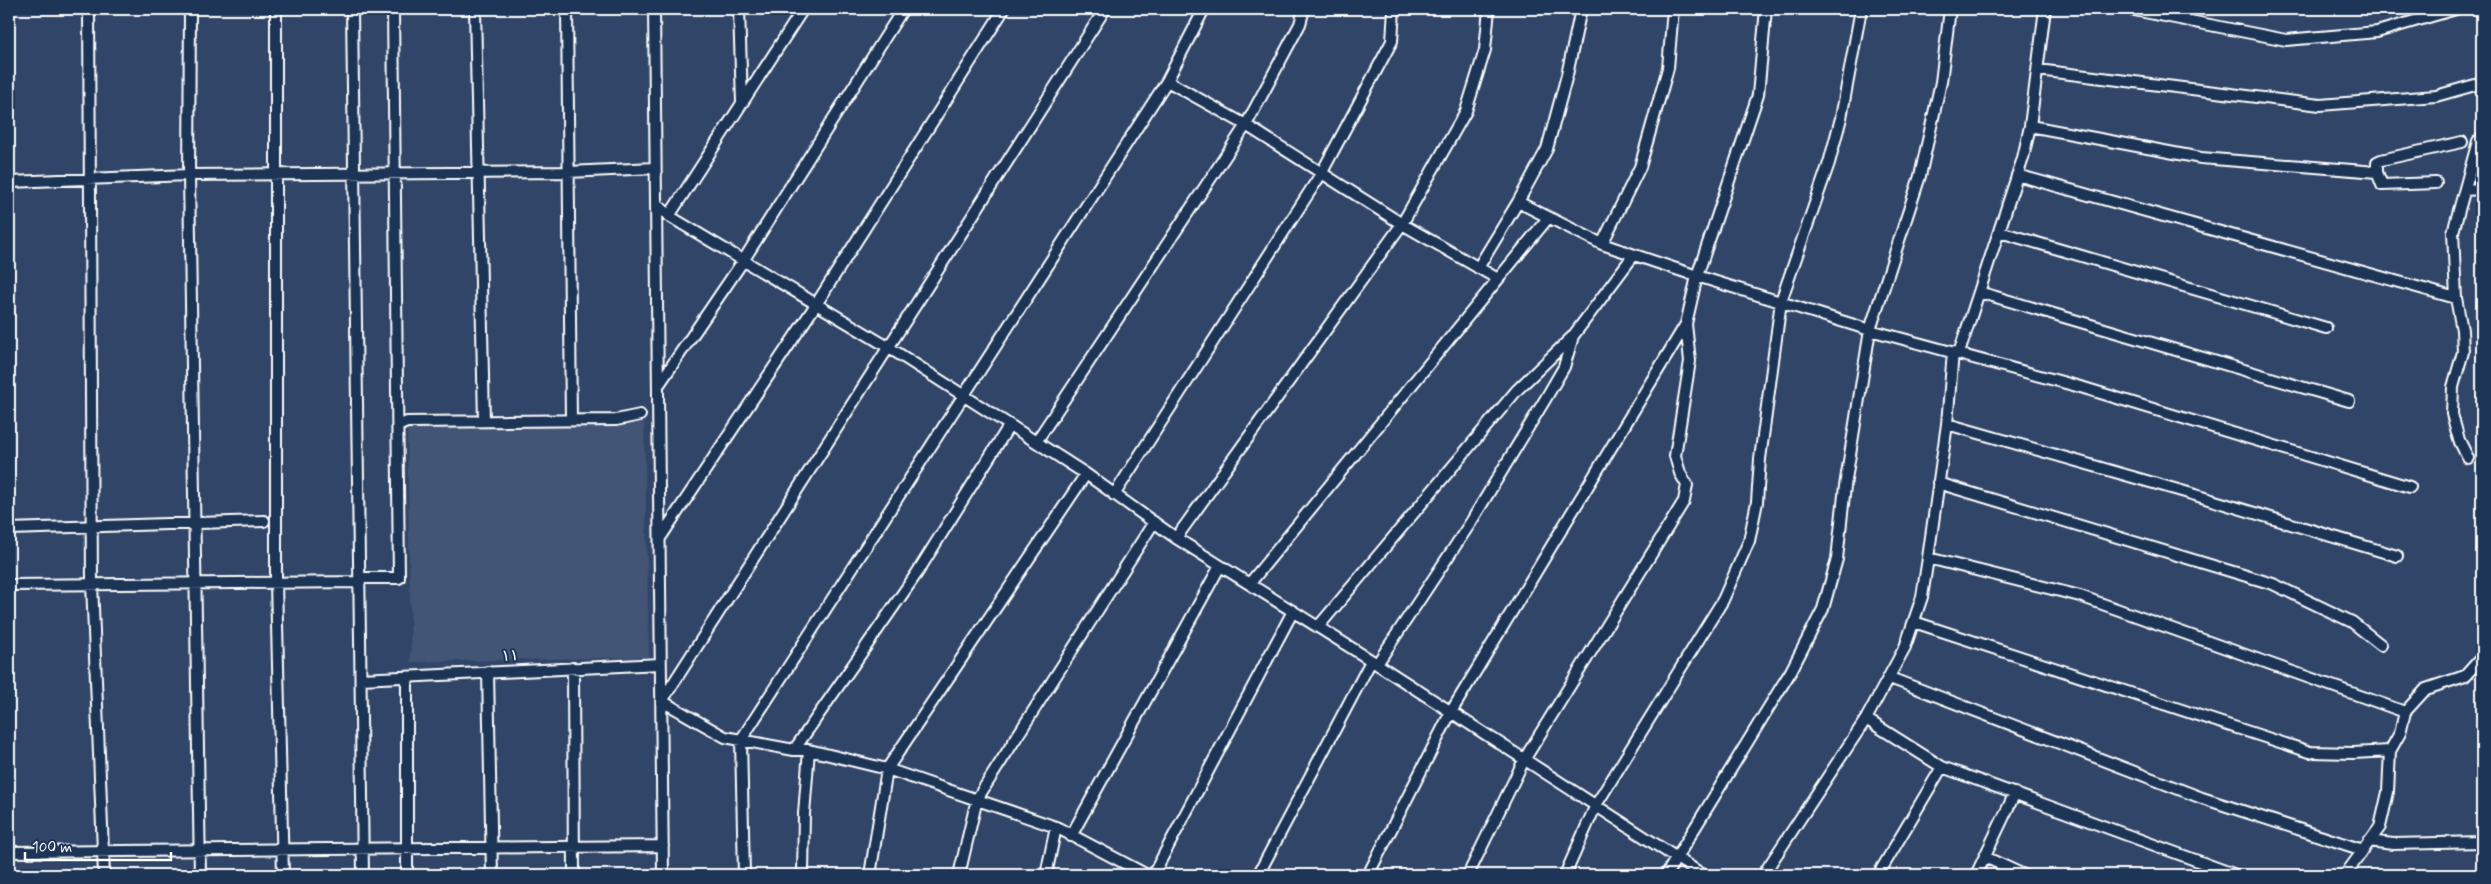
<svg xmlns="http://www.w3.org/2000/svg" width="2491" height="884" viewBox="0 0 2491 884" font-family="Mynerve,sans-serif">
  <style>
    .built { fill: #435477 }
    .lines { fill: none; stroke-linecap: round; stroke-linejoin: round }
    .minor-casing { stroke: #fff; stroke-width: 14 }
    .minor { stroke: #1d3557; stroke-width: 10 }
    .labels { text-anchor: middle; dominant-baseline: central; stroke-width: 4; stroke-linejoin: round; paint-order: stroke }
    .street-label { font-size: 16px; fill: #fff; stroke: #1d3557 }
  </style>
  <rect width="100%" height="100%" fill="#314568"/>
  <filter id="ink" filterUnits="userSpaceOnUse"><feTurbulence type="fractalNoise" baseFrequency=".02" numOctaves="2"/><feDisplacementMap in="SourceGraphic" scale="10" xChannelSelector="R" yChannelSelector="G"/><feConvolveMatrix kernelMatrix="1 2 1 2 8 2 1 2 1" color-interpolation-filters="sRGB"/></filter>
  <g filter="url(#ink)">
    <!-- built -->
    <path class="built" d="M644,419L649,657L411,662L407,422Z"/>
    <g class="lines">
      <defs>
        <path id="minor" d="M89,9L92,583L104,875
          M190,9L189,175L200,875
          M276,9V582L283,875
          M352,9L363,875
          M475,9L484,421
          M567,9L571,420
          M654,9L663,875
          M739,9L742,102
          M1105,9L662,701L725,737L794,750H809L887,769L1056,827L1147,875
          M1581,9L1567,75L1547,149L1518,202L1602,244L1697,276L1870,330L2084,388L2410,487
          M2129,9L2286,40L2377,32L2456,9
          M2038,70L2320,105L2436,96L2482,83
          M1167,81L1246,125L1402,224L1498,279
          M2030,126L2201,158L2377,172
          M2017,175L2456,298
          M9,182L189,175L568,172L655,168
          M2436,183L2382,185L2377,172V162L2381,160L2462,142
          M2465,190L2482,189
          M656,203L669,216L888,347L1086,474L1176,538L1377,664L1703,875
          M669,216L803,9
          M2000,232L2326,328
          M1602,244L1640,167L1668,68L1673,9
          M1478,268L1518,202
          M1979,292L2349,401
          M1959,353L2023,158L2030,126L2045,9
          M660,383L743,261L903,9
          M1947,424L2185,492L2397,556
          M398,426L407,422L616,420L640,415
          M1036,442L1246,125L1300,24L1304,9
          M2468,458L2459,440L2452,414L2453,387L2463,352L2462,330L2456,298L2453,232L2478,141L2482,138
          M1938,483L2273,584L2352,622L2381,645
          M1114,495L1321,174L1392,41L1394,9
          M9,529L264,521
          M660,538L817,303L1004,9
          M1176,538L1402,224L1466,111L1485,50L1489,9
          M1928,558L2080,596L2405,712
          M360,578H399L393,9
          M1250,583L1548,218
          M9,585L360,582
          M1914,622L2310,752L2353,753L2390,751
          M1318,627L1517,390L1572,337
          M1377,664L1471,522L1546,398L1564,367L1573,336L1633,256
          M573,668L574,875
          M488,672L492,875
          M407,677V875
          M1890,678L2202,798L2363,850
          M361,679L660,664
          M1866,719L1942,767L2236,875
          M794,750L917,573L1009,426
          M1071,836L1220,566
          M2369,841L2393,844L2482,842
          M9,852L663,846
          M1985,857L2024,875
          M744,875L741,740L1167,81L1204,9
          M803,875L804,814L809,750
          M870,875L887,769L1086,474
          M959,875L977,799L1154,522
          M1046,875L1056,827
          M1153,875L1293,611
          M1258,875L1371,661
          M1368,875L1451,712L1686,324L1697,276L1758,95L1766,9
          M1468,875L1524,760L1684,501L1687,485L1680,473L1675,456L1690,361L1686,324
          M1565,875L1596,805L1723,600L1749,541L1757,502L1760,459L1781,301L1829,163L1841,118L1861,9
          M1666,875L1791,671L1823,609L1837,559L1845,486L1870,330L1920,176L1941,82L1950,9
          M1763,875L1866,719L1905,647L1922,597L1928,558L1947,424L1953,352
          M1878,875L1942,767
          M1976,875L2015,793
          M2345,875L2380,827L2388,792L2390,751L2400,733L2405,712L2426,689L2465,676L2482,657"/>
      </defs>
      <!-- minor casing -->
      <use href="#minor" class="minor-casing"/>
      <!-- minor -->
      <use href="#minor" class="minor"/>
    </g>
  </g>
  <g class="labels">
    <!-- street labels -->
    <g class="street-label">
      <text transform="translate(510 656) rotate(-3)">۱۱</text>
    </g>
  </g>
  <!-- margin -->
  <rect width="2491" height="884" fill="none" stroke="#1d3557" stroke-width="30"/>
  <rect x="15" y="15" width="2461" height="854" fill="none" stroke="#fff" stroke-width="2" filter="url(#ink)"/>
  <!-- scale -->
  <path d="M25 852v8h146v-8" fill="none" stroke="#ffffff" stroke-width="2.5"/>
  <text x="32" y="852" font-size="15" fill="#ffffff" stroke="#1d3557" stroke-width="4" paint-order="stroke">100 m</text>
</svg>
